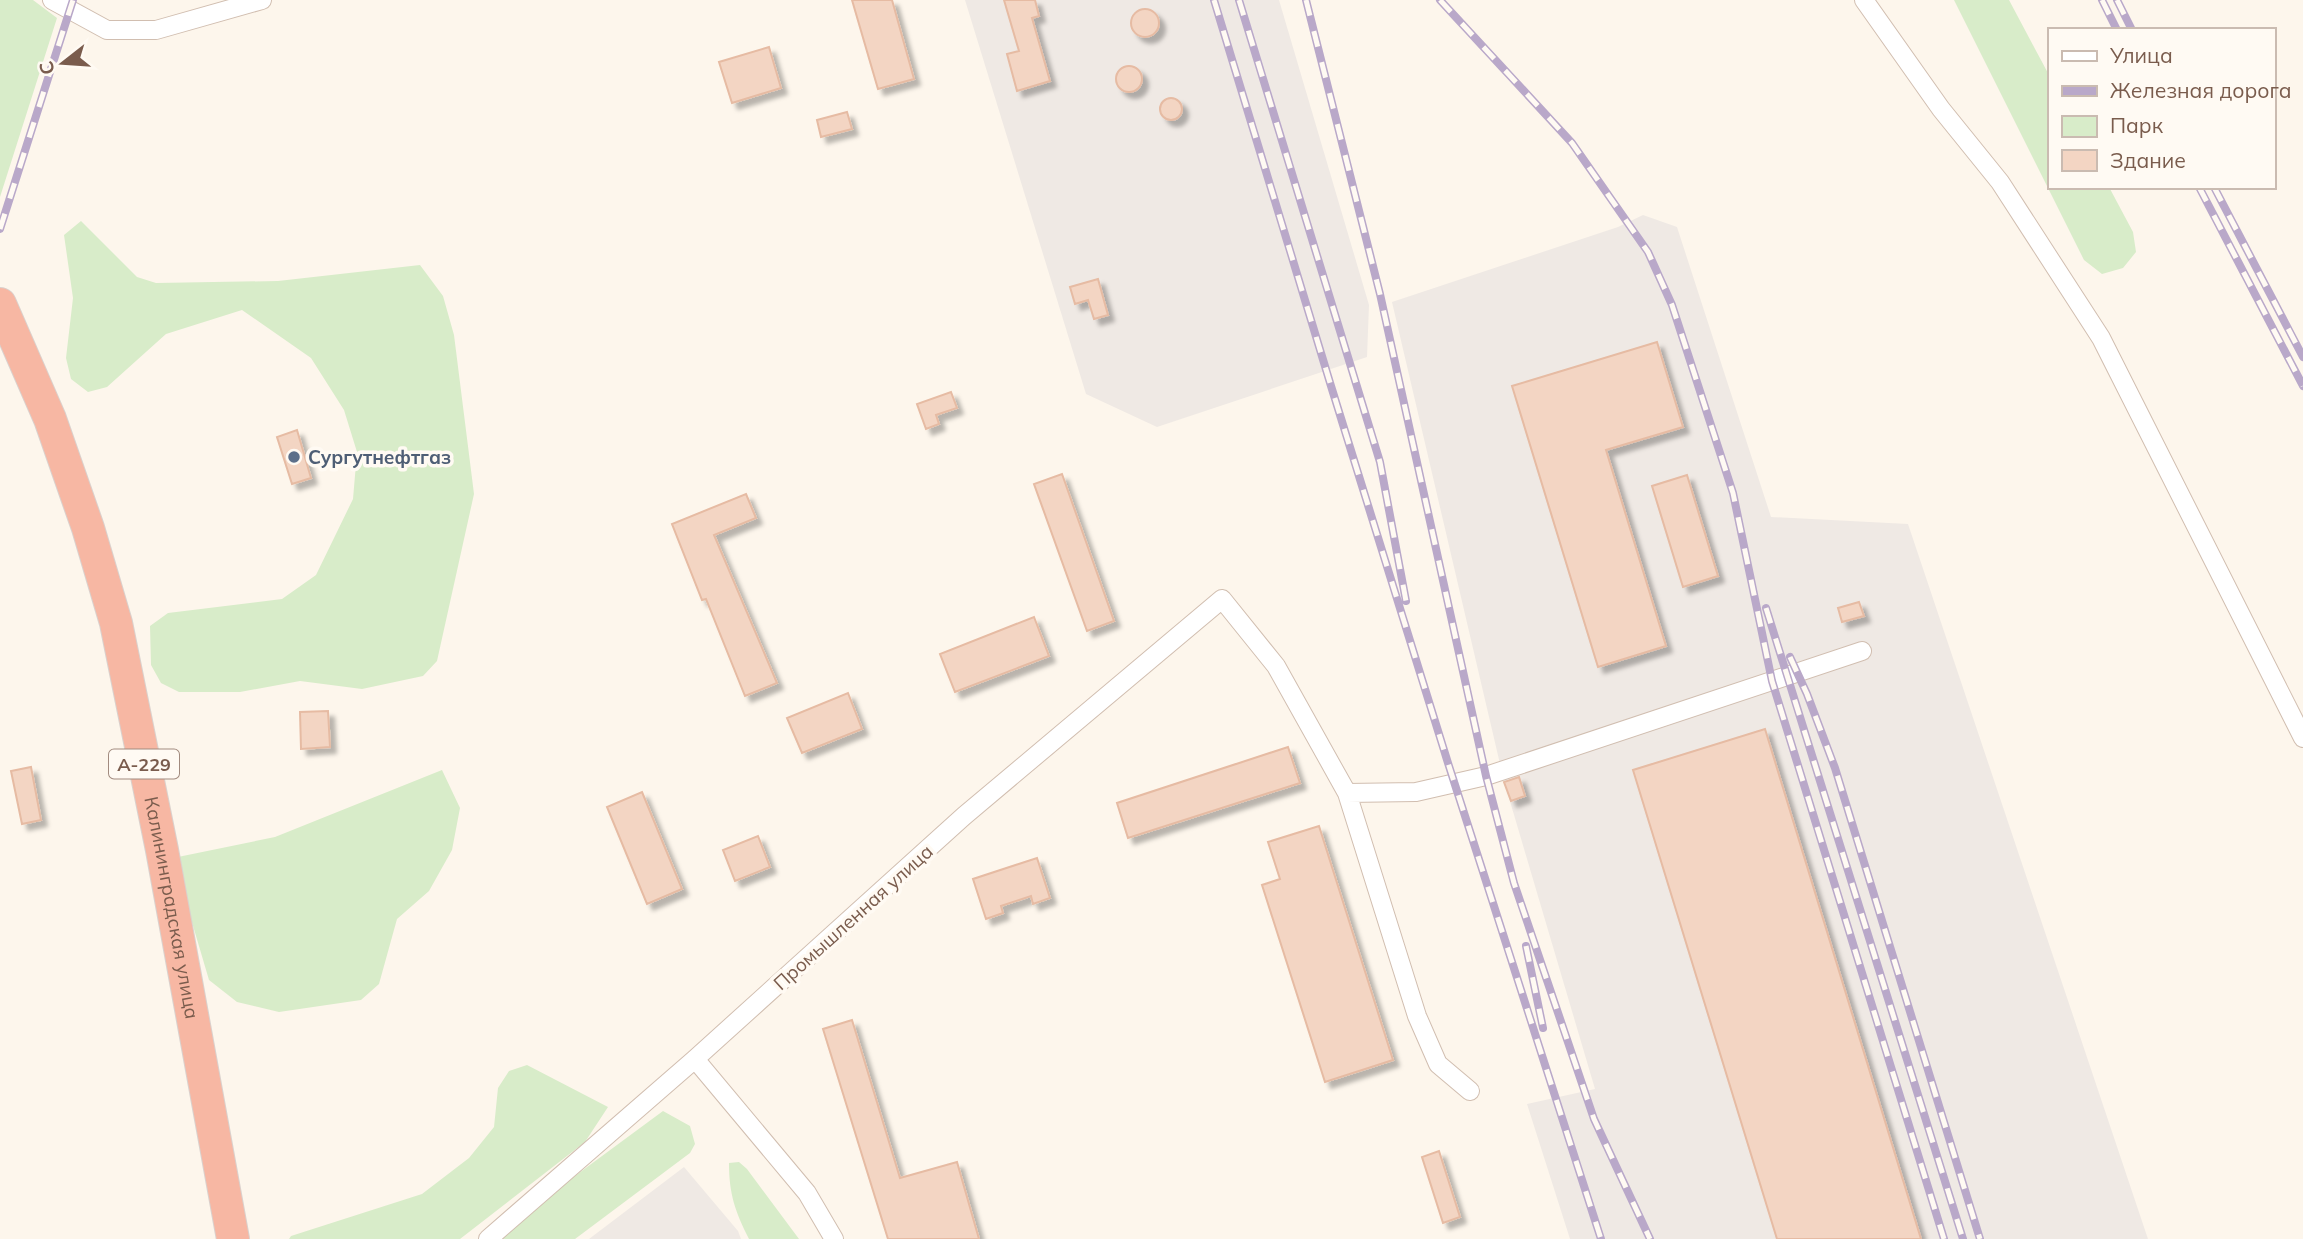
<svg xmlns="http://www.w3.org/2000/svg" width="2303" height="1239" viewBox="0 0 2303 1239" font-family="Mulish,sans-serif">
  <style>
    .industrial { fill: #efe9e4 }
    .green { fill: #d8ecc9 }
    .building { fill: #f3d5c3; stroke: #e6bba3; stroke-width: 2; filter: url(#shadow) }
    .lines { fill: none; stroke-linecap: round; stroke-linejoin: round }
    .street-casing { stroke: #d1beb0; stroke-width: 20 }
    .highway-casing { stroke: #dad1cd; stroke-width: 34 }
    .street { stroke: #fff; stroke-width: 18 }
    .highway { stroke: #f7b7a3; stroke-width: 32 }
    .rail-casing { stroke: #b9a8c9; stroke-width: 8 }
    .rail { stroke: #fffaf3; stroke-width: 5; stroke-dasharray: 16; stroke-linecap: butt }
    .service-dot { fill: #5c6f8a; stroke: #fffaf3; stroke-width: 2.5 }
    .labels { text-anchor: middle; dominant-baseline: central; stroke-width: 7; stroke-linejoin: round; paint-order: stroke }
    .shield { fill: #fffaf3; stroke: #a28b7f; stroke-width: 2 }
    .shield-label { font-size: 18px; font-weight: bold; fill: #7a5c4d }
    .service-label { font-size: 19px; font-weight: bold; fill: #4e5e75; stroke: #fffaf3; text-anchor: start }
    .street-label { font-size: 19px; fill: #7a5c4d; stroke: #fffaf3 }
  </style>
  <defs>
    <filter id="shadow"><feDropShadow dx="6" dy="6" stdDeviation="2" flood-color="#0004"/></filter>
  </defs>
  <rect width="100%" height="100%" fill="#fdf6ec"/>
  <!-- industrial -->
  <path class="industrial" d="M965,0H1279L1369,305L1367,357L1157,427L1086,394Z
    M1643,215L1677,227L1771,517L1908,524L2148,1239H1570L1527,1104L1595,1089L1504,781L1392,302L1618,227Z
    M684,1167L738,1231L741,1239H589Z"/>
  <!-- green -->
  <path class="green" d="M0,0H33L57,18L0,197Z
    M1954,0H2009L2049,75V187H2109L2133,232L2136,252L2123,268L2102,274L2084,260Z
    M81,221L137,277L156,283L278,281L420,265L443,296L454,335L474,494L437,661L423,676L362,689L300,681L240,692H179L161,683L151,665L150,626L168,613L282,599L316,575L353,499L357,452L344,410L311,358L242,310L166,334L107,387L88,392L71,379L66,358L73,298L64,235Z
    M442,770L460,808L452,850L429,891L397,919L379,984L361,1000L279,1012L237,1002L209,980L173,858L275,837Z
    M527,1065L608,1107L585,1142L460,1239H289L291,1236L422,1194L469,1158L494,1127L498,1088L509,1071Z
    M663,1111L690,1126L695,1144L690,1153L575,1239H497L560,1187Z
    M739,1162L747,1169L799,1239H749C735,1211 729,1194 729,1163Z"/>
  <!-- building -->
  <path class="building" d="M852,0H892L914,79L878,89Z
    M1004,0H1035L1039,16L1032,18L1050,81L1017,91L1007,54L1019,51Z
    M1131 23a14 14 0 1 1 28 0a14 14 0 1 1-28 0Z
    M769,47L781,88L732,103L719,62Z
    M1116 79a13 13 0 1 1 26 0a13 13 0 1 1-26 0Z
    M1160 109a11 11 0 1 1 22 0a11 11 0 1 1-22 0Z
    M847,112L852,129L821,137L817,120Z
    M1098,279L1108,315L1094,319L1088,300L1075,304L1070,287Z
    M1657,342L1683,427L1606,450L1666,646L1598,667L1512,386Z
    M951,392L957,408L936,415L939,424L926,429L917,404Z
    M297,430L311,478L292,484L277,437Z
    M1062,474L1114,621L1087,631L1034,484Z
    M1687,475L1718,576L1683,587L1652,486Z
    M746,494L756,518L714,535L777,683L745,696L706,599L702,600L672,524Z
    M1859,602L1864,616L1842,622L1838,608Z
    M1034,617L1049,656L955,692L940,654Z
    M848,693L862,729L802,753L787,718Z
    M328,711L330,747L301,749L300,712Z
    M1765,729L1921,1239H1777L1633,770Z
    M1288,747L1300,783L1128,838L1117,803Z
    M31,767L41,820L22,824L11,771Z
    M1519,777L1525,796L1511,801L1504,782Z
    M642,792L682,889L647,904L607,807Z
    M1319,826L1393,1060L1325,1082L1262,885L1280,879L1268,842Z
    M758,836L770,867L735,881L723,850Z
    M1037,858L1050,898L1033,904L1031,896L1001,906L1003,913L986,919L973,879Z
    M852,1020L900,1178L957,1162L979,1239H888L823,1029Z
    M1439,1151L1460,1217L1443,1223L1422,1157Z"/>
  <g class="lines">
    <defs>
      <path id="street" d="M52,0L107,30H156L262,0
        M1864,0L1941,109L2000,182L2101,338L2303,738
        M1347,793L1417,1016L1438,1064L1470,1091
        M695,1059L807,1193L834,1239
        M488,1239L695,1059L964,816L1222,599L1276,666L1347,793L1416,792L1486,776L1862,651"/>
      <g id="highway">
        <path id="s1" d="M0,304L50,419L88,528L116,623L162,850L233,1239"/>
      </g>
    </defs>
    <!-- street casing -->
    <use href="#street" class="street-casing"/>
    <!-- highway casing -->
    <use href="#highway" class="highway-casing"/>
    <!-- street -->
    <use href="#street" class="street"/>
    <!-- highway -->
    <use href="#highway" class="highway"/>
    <defs>
      <path id="rail" d="M1214,0L1331,386L1448,763L1601,1239
        M1239,0L1380,462L1406,601
        M1306,0L1380,294L1486,776L1514,883L1594,1119L1650,1239
        M1440,0L1572,143L1648,252L1672,305L1733,493L1772,681L1944,1239
        M2102,0L2117,30
        M2117,0L2132,30
        M2199,187L2303,386
        M2214,187L2303,357
        M0,229L73,0
        M1766,608L1963,1239
        M1790,657L1807,694L1835,768L1980,1239
        M1526,946L1543,1028"/>
    </defs>
    <!-- rail casing -->
    <use href="#rail" class="rail-casing"/>
    <!-- rail -->
    <use href="#rail" class="rail"/>
  </g>
  <!-- markers -->
  <circle class="service-dot" cx="294" cy="457" r="7"/>
  <g class="labels">
    <!-- shield labels -->
    <rect class="shield" x="109" y="749.5" width="70" height="29" rx="5"/>
    <g class="shield-label">
      <text x="144" y="764">А-229</text>
    </g>
    <!-- service labels -->
    <g class="service-label">
      <text x="308" y="457">Сургутнефтгаз</text>
    </g>
    <!-- street labels -->
    <g class="street-label">
      <text stroke="none"><textPath href="#s1" startOffset="630">Калининградская улица</textPath></text>
      <text transform="translate(853 917) rotate(-42)">Промышленная улица</text>
    </g>
  </g>
  <!-- legend -->
  <rect x="2048" y="28" width="228" height="161" fill="#fffaf3" stroke="#cabbb1" stroke-width="2"/>
  <rect x="2062" y="51" width="35" height="10" fill="#ffffff" stroke="#cabbb1" stroke-width="2"/>
  <text x="2110" y="63" font-size="21" fill="#7a5c4d">Улица</text>
  <rect x="2062" y="86" width="35" height="10" fill="#b9a8c9" stroke="#cabbb1" stroke-width="2"/>
  <text x="2110" y="98" font-size="21" fill="#7a5c4d">Железная дорога</text>
  <rect x="2062" y="116" width="35" height="21" fill="#d8ecc9" stroke="#cabbb1" stroke-width="2"/>
  <text x="2110" y="133" font-size="21" fill="#7a5c4d">Парк</text>
  <rect x="2062" y="150" width="35" height="21" fill="#f3d5c3" stroke="#cabbb1" stroke-width="2"/>
  <text x="2110" y="168" font-size="21" fill="#7a5c4d">Здание</text>
  <!-- north arrow -->
  <g transform="translate(63 63) rotate(253)" stroke="#fffaf3" stroke-width="5" paint-order="stroke">
  <path d="M0-5L12 26L0 18L-12 26Z" fill="#7a5c4d"/>
  <text y="-10" font-size="19" font-weight="bold" text-anchor="middle" fill="#7a5c4d">С</text>
  </g>
</svg>
